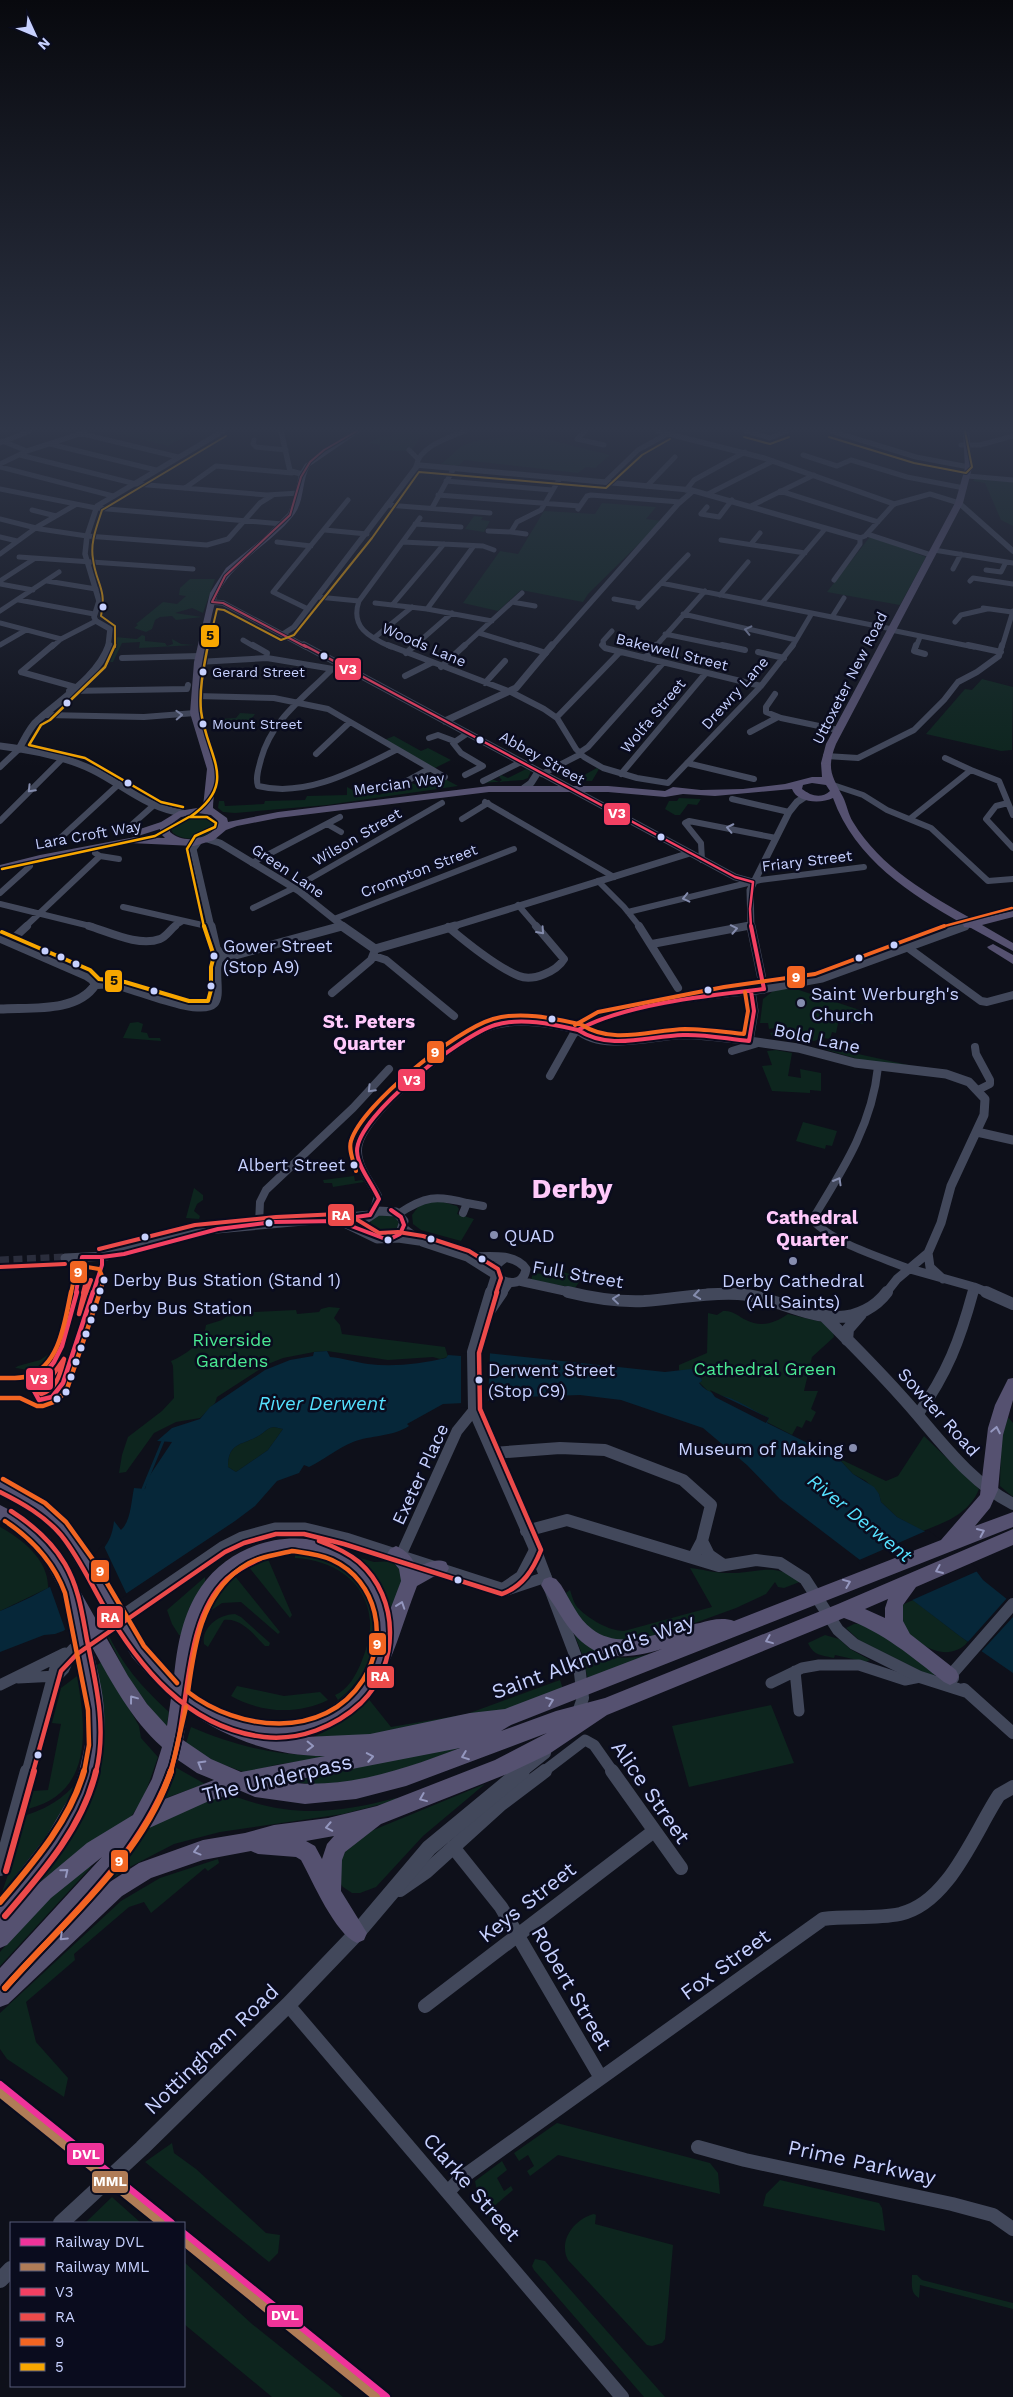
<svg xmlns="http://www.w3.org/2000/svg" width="1013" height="2397" viewBox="0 0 1013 2397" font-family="'Work Sans',sans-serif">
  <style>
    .green { fill: #0d251e }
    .water { fill: #062739; fill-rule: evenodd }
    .pier { fill: #0e101a }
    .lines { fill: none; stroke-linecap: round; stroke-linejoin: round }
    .stream { stroke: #062739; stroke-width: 3 }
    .tertiary-tunnel { stroke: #2a2d3c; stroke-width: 9; stroke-dasharray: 9 4.5; stroke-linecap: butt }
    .minor-far4 { stroke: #42485b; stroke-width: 5 }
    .minor-far3 { stroke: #42485b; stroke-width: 6 }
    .minor-far2 { stroke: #42485b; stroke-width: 8 }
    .minor-far1 { stroke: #42485b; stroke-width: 11 }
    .minor { stroke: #42485b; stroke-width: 14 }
    .tertiary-far4 { stroke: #42485b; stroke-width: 5.5 }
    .tertiary-far3 { stroke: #42485b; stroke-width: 7 }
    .tertiary-far2 { stroke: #42485b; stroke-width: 9 }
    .tertiary-far1 { stroke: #42485b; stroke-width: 12 }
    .tertiary { stroke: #42485b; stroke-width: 16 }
    .primary { fill: #555170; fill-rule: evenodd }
    .bus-1-far3-casing { stroke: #0a0c1e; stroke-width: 4 }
    .bus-1-far2-casing { stroke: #0a0c1e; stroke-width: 5 }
    .bus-1-far1-casing { stroke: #0a0c1e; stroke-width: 8 }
    .bus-1-casing { stroke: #0a0c1e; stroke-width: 8 }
    .bus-2-far2-casing { stroke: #0a0c1e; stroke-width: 8 }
    .bus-2-far1-casing { stroke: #0a0c1e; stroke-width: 8 }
    .bus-2-casing { stroke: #0a0c1e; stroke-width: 10 }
    .bus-3-far3-casing { stroke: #0a0c1e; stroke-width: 5 }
    .bus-3-far2-casing { stroke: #0a0c1e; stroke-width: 8 }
    .bus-3-far1-casing { stroke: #0a0c1e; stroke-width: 8 }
    .bus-3-casing { stroke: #0a0c1e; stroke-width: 10 }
    .bus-4-far2-casing { stroke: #0a0c1e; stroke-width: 4 }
    .bus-4-far1-casing { stroke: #0a0c1e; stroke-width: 5 }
    .bus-4-casing { stroke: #0a0c1e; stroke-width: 8 }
    .bus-1-far3 { stroke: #f24062; stroke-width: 2 }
    .bus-1-far2 { stroke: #f24062; stroke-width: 2.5 }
    .bus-1-far1 { stroke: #f24062; stroke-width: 4 }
    .bus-1 { stroke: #f24062; stroke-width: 4.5 }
    .bus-2-far2 { stroke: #ec4a4a; stroke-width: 4 }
    .bus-2-far1 { stroke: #ec4a4a; stroke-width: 4.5 }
    .bus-2 { stroke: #ec4a4a; stroke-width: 6 }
    .bus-3-far3 { stroke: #f26522; stroke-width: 2.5 }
    .bus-3-far2 { stroke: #f26522; stroke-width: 4 }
    .bus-3-far1 { stroke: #f26522; stroke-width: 4.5 }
    .bus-3 { stroke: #f26522; stroke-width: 6 }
    .bus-4-far2 { stroke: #f7a600; stroke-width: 2 }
    .bus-4-far1 { stroke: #f7a600; stroke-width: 2.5 }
    .bus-4 { stroke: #f7a600; stroke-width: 4 }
    .rail-1-casing { stroke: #0a0c1e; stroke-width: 12 }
    .rail-2-casing { stroke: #0a0c1e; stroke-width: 12 }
    .rail-1 { stroke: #ef339a; stroke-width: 8 }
    .rail-2 { stroke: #b07c57; stroke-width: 8 }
    .oneway { stroke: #848cad }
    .oneway2 { stroke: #9497bf }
    .bus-dot { fill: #c7d1ff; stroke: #0a0c1e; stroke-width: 2 }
    .poi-dot { fill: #868daf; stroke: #0a0c1e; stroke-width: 2 }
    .labels { text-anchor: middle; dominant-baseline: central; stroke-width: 5; stroke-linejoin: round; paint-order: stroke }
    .far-bus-label { font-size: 14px; fill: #c7d1ff; stroke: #0a0c1e; text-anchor: start }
    .far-street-label { font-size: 15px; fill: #c7d1ff; stroke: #0a0c1e }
    .bus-label { font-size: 17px; fill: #c7d1ff; stroke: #0a0c1e; text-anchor: start }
    .poi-label { font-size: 18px; fill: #c7d1ff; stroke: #0a0c1e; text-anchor: start }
    .street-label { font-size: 18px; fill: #c7d1ff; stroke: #0a0c1e }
    .park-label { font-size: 18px; fill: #4ae893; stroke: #0a0c1e }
    .neighbourhood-label { font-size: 19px; font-weight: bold; fill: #ffc9fb; stroke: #0a0c1e }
    .water-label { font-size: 19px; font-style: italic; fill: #55e1ff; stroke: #0a0c1e }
    .near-street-label { font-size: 21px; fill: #c7d1ff; stroke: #0a0c1e }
    .town-label { font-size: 28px; font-weight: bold; fill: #ffc9fb; stroke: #0a0c1e }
    .line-badge { stroke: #0a0c1e; stroke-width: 2 }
    .badge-label { font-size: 14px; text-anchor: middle; font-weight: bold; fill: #fff }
    .pale-badge-label { font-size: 14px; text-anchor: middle; font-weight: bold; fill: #111 }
  </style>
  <rect width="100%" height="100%" fill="#0e101a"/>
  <!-- green -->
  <path class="green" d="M107,431H195L168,446Z
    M396,431H432L426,435H421L412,450L408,451L380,450V445L369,443L381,436L389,437Z
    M525,434L610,455L595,468L586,467L578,473L464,460L458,466L441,464L462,446L475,441Z
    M975,478L1013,481V526L1001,520L985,483L973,481Z
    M602,503L656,507L646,519L662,521L588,594L583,602L521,590L498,611L463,603L500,551L518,554L544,511L595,514Z
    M474,516L483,517L481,520L490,521L484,532L465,529Z
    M874,537L926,557L900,605L827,592L869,538Z
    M190,579H215L203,613L192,608L175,613L202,617L176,620L172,616L160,617L155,620L152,629L146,632L134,628L138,625L136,624L163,602L177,604L186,596L179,595L180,588Z
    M142,635L145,636V641L165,643L167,646L173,644L172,639L181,644L195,645L139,648L140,642L122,643L113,662H105L115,637L137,639Z
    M982,679L1013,687L1012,750L1001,751L926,734L965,689L972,690Z
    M240,713L255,714L244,730H232L233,726H228L227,724H224L221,719L236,718Z
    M394,736L421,751L428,748L451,760L433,769L384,740Z
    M597,768L599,769L592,781L568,780L553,774L565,778L577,772L584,775Z
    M526,769L531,771L528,778L523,780L482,783L492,779L499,782L502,780L499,777L501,775L508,778Z
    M438,779H445L458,786L327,805L235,813L223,812L218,808L219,801H224L225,806L264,804L265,801L305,800L307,796L347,795V787L360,794L368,790L379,795L397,788L406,790L410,788L406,785L410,782C420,788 428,784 438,779Z
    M679,798L701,799L697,805L688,804L680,815H675L665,809L669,801H677Z
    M194,816H204L213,820L214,829C203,840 185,842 173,833L171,829C175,819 184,817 194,816Z
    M791,987L802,991L872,1014L863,1024L839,1019L836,1033L832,1032L830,1039L823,1038L814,1041L773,1038L770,1033L783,1030L787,1026L769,1029L768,1023H760L763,999L773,991Z
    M138,1022L143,1024L141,1032L147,1033L149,1038H160L161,1041L123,1038L130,1023Z
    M826,1047L913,1066L861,1060L827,1050L824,1048Z
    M776,1050L792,1053L788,1076L801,1078L800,1069L821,1073V1091L810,1090V1093L772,1091L762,1066L772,1065L767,1051Z
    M803,1122L837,1131L832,1146L826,1145L825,1149L796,1141Z
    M354,1176L355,1181L362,1180L364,1182L333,1187L332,1183H324L323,1180Z
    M194,1188L203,1195V1200L197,1204L194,1211L200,1216L199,1219L186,1218Z
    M428,1202H443L457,1206L459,1209L457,1214L474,1219L461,1241L421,1230L413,1224L412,1215L418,1207Z
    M380,1214C388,1215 395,1214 399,1223C395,1237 380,1239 370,1230L371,1220Z
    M560,1271L582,1278L575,1288L531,1280L533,1273L554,1275Z
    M329,1307L340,1308L334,1318L340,1325L342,1334L445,1347L448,1357L440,1359L433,1357L388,1360L327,1351L314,1352L283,1358L268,1364L217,1397L215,1403L200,1418L176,1422L154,1433L126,1472L119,1473L122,1455L128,1437L162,1411L174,1398L173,1366L171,1361C187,1354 204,1342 206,1325L222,1320L231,1313L296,1310L297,1314L319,1312L321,1309Z
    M723,1311C733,1310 738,1316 746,1320C761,1328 775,1323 788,1314L822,1322L833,1332L834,1337L812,1357L804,1391H818L811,1409L816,1412L811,1422L806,1420L802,1428L797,1426L792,1435L709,1392L699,1382L702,1381L679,1370V1365L707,1353L708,1313L717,1315Z
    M52,1352C54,1361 46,1373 36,1372C29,1372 23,1368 15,1368L18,1366L40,1360Z
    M1008,1417L1013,1423V1497L1000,1486L1001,1440Z
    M274,1427L283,1429L268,1450L236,1472L228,1467C228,1441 243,1446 260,1435C266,1431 267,1428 274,1427Z
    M924,1436L979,1489C969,1514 946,1522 923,1531L897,1517L881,1502L879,1494L866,1481L853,1474L838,1458L886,1481L898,1476Z
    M0,1527C22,1539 49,1560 48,1588L0,1611Z
    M295,1555C380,1560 402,1650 338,1700L335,1695C348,1690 356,1675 361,1663C366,1650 371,1636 370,1621C367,1580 332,1560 295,1558Z
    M360,1558L374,1562L396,1561L406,1570L390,1612L380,1583Z
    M268,1559L292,1615L290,1618L248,1566Z
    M690,1568C702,1569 714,1573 726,1573C758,1574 771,1561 802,1581L784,1588L778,1587L775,1582L766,1594L736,1608L648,1640L613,1641L591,1632L573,1611L566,1593L570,1590C572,1596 574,1604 578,1608C589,1619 609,1631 624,1631L712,1607Z
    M234,1575L280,1632L278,1634L241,1602L222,1603L206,1614L205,1612L221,1588Z
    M205,1577V1582L189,1608L182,1635H179L172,1624L167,1610Z
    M913,1600L961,1637L968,1642C947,1664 920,1646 903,1628L902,1605Z
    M235,1614L241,1617L270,1643L269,1646H265C254,1635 242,1618 224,1620L208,1647L204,1644C201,1627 220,1614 235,1614Z
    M866,1623L938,1674L932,1676L927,1674L859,1640L846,1628L854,1624Z
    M571,1626C606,1679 652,1653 701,1637L588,1680L582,1654Z
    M106,1630C123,1666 140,1685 169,1712L166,1730L130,1681L105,1632Z
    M825,1635L839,1639L850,1649L870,1660L866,1662L835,1655L834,1658C821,1655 814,1656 808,1643Z
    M103,1661L139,1726L141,1738L158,1757L144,1797L125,1826L14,1907L62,1844L88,1800L103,1755L104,1720L97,1665Z
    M77,1676C86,1729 94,1792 28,1809L33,1791L48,1790L61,1724L52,1723L61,1688Z
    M560,1680L563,1689L500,1712L407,1732L304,1741C331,1730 348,1720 367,1697L391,1727L467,1714Z
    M237,1686L284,1696L320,1692L328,1700C297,1715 262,1713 231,1696Z
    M771,1705L794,1763L689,1787L672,1726Z
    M191,1727C228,1743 268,1754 309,1755C325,1756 343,1753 360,1752L275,1765L246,1773L214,1761L186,1743Z
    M470,1744C418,1765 345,1793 288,1781Z
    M175,1767L205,1784L163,1799Z
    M79,1780L57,1823L0,1898L14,1857L23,1816C47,1809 63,1799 79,1780Z
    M485,1784L423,1836L376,1887L360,1893H352L343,1887L338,1881L336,1859L371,1831Z
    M228,1794C291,1818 333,1814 396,1798L398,1800L343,1814L220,1832L174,1844L126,1869L94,1892L146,1826L178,1812Z
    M218,1859L219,1863L208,1871L205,1868L151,1913L144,1902L129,1907L74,1954L75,1960L26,2002L36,2042L68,2078L64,2097L7,2059L0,2049V2013L121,1901L160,1878Z
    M89,1864L91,1867L0,1966V1952L29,1917Z
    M557,2123L710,2163L718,2173L720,2194L558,2155L530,2176L527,2171L534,2166L528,2155L519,2161L514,2153Z
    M172,2143L174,2153L196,2169L266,2233L280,2235L278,2253L269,2262L145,2162Z
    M502,2161L507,2170L497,2178L504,2191L511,2186L513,2190L492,2208L494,2221L480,2206L475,2181Z
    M780,2180L879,2203L882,2208L885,2231L763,2206L766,2194Z
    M112,2197L113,2198L141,2223H85Z
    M594,2214L596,2215L595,2224L673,2245L665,2339L662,2343L652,2346L647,2345L568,2260C558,2241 574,2219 594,2214Z
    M535,2259L545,2261L665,2397H644L534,2270L532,2266Z
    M184,2262L252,2324L343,2397H272L184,2324Z
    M912,2275H917L922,2280L1013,2303V2309L920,2285L919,2298C910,2293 912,2284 912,2275Z"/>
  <!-- water -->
  <path class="water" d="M327,1351L330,1357C343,1358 355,1362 368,1364C394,1367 420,1364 446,1358L448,1355L461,1356L487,1353L665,1372L691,1369L698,1372L702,1381L699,1383C708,1394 718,1394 730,1398C743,1403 756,1412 769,1418L767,1423L838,1458L853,1474L874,1487L879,1494L881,1502L897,1517L926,1532L974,1568L983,1580L1013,1604V1673L961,1637L780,1499L747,1465L703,1428L621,1400L580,1395L494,1398L485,1402L443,1404L407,1424L409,1426C392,1437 371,1435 353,1442C336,1449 325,1459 309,1467L304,1465L299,1473L277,1481L255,1506L235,1521L118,1599L63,1631L55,1634L44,1635L0,1652V1611C28,1600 84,1571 103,1549C110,1541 113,1531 114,1521L121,1530C131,1521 131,1502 134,1488L145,1489L148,1478L172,1442L157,1441L172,1428L200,1419L210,1407L265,1370L290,1360L313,1356L314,1352ZM274,1427L283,1429L268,1450L236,1472L228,1467C228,1441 243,1446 260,1435C266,1431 267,1428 274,1427Z"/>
  <!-- pier -->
  <path class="pier" d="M474,1352H490L488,1403L474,1408L461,1407V1354Z
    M710,1390L769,1418L766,1423L715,1397Z
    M928,1530L980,1570L910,1601L857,1561Z
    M103,1544L127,1595L66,1632L49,1584L93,1556Z
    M1008,1597L1013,1601V1617L980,1653L966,1644Z"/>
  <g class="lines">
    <!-- stream -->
    <path class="stream" d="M143,1489L163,1441"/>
    <!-- tertiary-tunnel -->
    <path class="tertiary-tunnel" d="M0,1261L65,1258"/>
    <!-- minor-far4 -->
    <path class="minor-far4" d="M586,431L577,439L604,445
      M746,431L770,438L787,431
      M831,431L916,457L969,467
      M79,433L178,457
      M254,440L253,444L256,447L286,450
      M2,441L27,451
      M0,443L30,431
      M50,444L156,470
      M961,445H980L1013,436
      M409,450L418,459
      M20,455L136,484L267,495L299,493
      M803,455L837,466L851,460L907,477L964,488
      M0,464L27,451L85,432
      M416,466C420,446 448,438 465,431
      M0,467L113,496
      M968,476L1013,480
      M446,481L552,490
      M605,482L638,450L667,434
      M647,486L675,457
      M185,488L216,466L292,473
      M0,489L96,508L282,524
      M686,490L694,480L745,452
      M780,491L878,522
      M708,494L773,461
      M438,495L580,506
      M387,505L490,513
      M751,506L814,475
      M707,507L701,514L719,517L732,500
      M432,508L454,468
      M578,509L587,496L591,495L680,502
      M32,510L56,516
      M0,519L40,529L87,536L207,545L228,539L260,503L273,495
      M415,524L461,527
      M325,530L367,534
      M488,531L511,532L517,522L541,510L560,478
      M511,532L526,534
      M867,534L931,555
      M0,537L17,541
      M721,540L805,553
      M277,542L311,546
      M403,542L483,546L494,550
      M751,544L760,533
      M934,550L1013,563
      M0,554L37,527L75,505
      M19,557L193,569
      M953,569L961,554
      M986,570L1001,572L1006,562
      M834,580L860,544V538L865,536L894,504L930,494L959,503
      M0,581L34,559
      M47,581L96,589
      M970,581L973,578L1013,584
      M661,583L892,629
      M0,584L33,590
      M720,595L748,562
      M318,597L359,601
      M614,599L641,604
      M19,600L94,614
      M512,602L535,606
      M375,603L427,609L492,621
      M762,603L825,529
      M393,604L444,544
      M638,607L688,555
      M983,608L1012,612
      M308,609L273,592L348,500
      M427,609L473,547
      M0,611L59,572
      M683,614L796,640
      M832,617L844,598
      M955,622L961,615L987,609
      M0,623L61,639
      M891,630L974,647
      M479,633L525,647
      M665,634L728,647
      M374,638L412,607
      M243,640L255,647
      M0,645L26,630
      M52,647L61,639L96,621
      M391,647C369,637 350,627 359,601L420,518
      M413,647L452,613
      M463,647L522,593
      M604,647L603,641L612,631
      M655,647L705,591
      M792,647L812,613
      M916,647L920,637
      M1002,647L1013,611"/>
    <!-- minor-far3 -->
    <path class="minor-far3" d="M253,645L267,653L266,658
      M388,645L511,692L544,709L557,718L576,749L584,757L603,768L637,778L668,783L761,686L793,645
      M521,645L546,653
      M602,645L605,648L761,686
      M722,645L745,650
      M916,645L914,651L925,654
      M968,645L1001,652
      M758,652L784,658
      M406,653L415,645
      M122,658L200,656
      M645,658L656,645
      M198,662L267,658L333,669L350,670
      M441,667L465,645
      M332,669C304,698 272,719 261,759C259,768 255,777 258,786C306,798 354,771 396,750
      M21,672L53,645
      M21,672L75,687
      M405,676L431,663
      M485,683L505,661
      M69,691L187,689L188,685
      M775,694L766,707V712L781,718L838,730
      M196,696L274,698L328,709L445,777
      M46,715L144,717L195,713
      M557,717L620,652
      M750,732L778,717
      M429,738L438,735L454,741
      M579,753L588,747L663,663
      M316,754L350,722
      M826,756L858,758L914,730L944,700L958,682L977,672L999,656L1002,645
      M945,758L971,770
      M687,763L754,779
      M0,767L19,749
      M542,774L581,754
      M621,774L705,674
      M465,775L483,766L461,753L453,743L468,733
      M483,781L521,762
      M833,785L863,795L887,810L931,828L988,881L1013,879
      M392,789L429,769
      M732,799L789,812
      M485,802L614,877
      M1008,803L996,806L986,819L1013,848
      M911,818L971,770L999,781L1013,815
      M462,819L488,803
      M0,821L63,758
      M327,824L341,832
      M127,829L154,805
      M56,842L119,784
      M95,853L100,856L119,859
      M702,860L701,843L685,823L689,821L776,838
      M252,863L340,817
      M598,881L624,907L640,927
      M0,893L30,866
      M0,904L94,927
      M518,905L537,927
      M123,907L211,927
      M253,908L294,888L442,803
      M628,912L760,880L864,867
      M334,919L514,849
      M25,927L100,856
      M173,927L183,921
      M740,927L751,925"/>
    <!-- minor-far2 -->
    <path class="minor-far2" d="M89,926C109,932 139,947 160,939C166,937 170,930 175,926
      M206,926L211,927
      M639,926L678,988
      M448,927C467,943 496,967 519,976C533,982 557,971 564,959L536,926
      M16,936L27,926
      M652,944L747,926
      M907,947L981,1001L987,1002L1013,995
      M374,956L386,960L454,1016
      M95,985C101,985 108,984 114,985C133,988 200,1018 214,1004C223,995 212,970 221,956
      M332,993L371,960L375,950
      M578,1030C601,1052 654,1036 683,1035C705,1035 727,1039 749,1041
      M975,1047L976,1054L990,1080V1084L978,1090
      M732,1051L758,1043
      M878,1067C872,1126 842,1171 812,1220C837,1245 878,1256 910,1269
      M550,1076L573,1035C594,1007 715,994 751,991
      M467,1203L483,1206
      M373,1213L378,1196C371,1182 358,1168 358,1151C356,1116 462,1034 495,1025C521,1018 552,1024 578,1030
      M398,1214C425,1196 436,1195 467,1203L463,1213
      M259,1224L260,1202L266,1190L353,1108L389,1069
      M972,1293L974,1287"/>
    <!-- minor-far1 -->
    <path class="minor-far1" d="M918,1414C947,1374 960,1340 973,1292
      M401,1555L457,1431L474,1410
      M505,1587L521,1576L535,1549
      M795,1671L799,1711
      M18,1678L57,1676L64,1669L71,1653
      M771,1683L802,1668L819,1665H859L905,1680L920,1677
      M0,1685L65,1653
      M27,1772L55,1668L73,1649L222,1547L242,1537L275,1528H305L346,1538L507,1590L546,1577
      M543,1772L585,1740L594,1745L613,1772"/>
    <!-- minor -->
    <path class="minor" d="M612,1771L681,1868
      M453,1847L501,1907L601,2078
      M0,1869L27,1771
      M400,1890L426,1872L500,1805L545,1771
      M288,2005L622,2397
      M425,2006L654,1831
      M698,2147L745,2160L952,2204L993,2215L1013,2229
      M448,2192L460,2179L823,1919C849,1916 875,1919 900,1914C949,1903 974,1833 999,1795L1013,1787"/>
    <!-- tertiary-far4 -->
    <path class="tertiary-far4" d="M281,431L290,471L302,474
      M657,431L764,458L894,504
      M959,503L1013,551
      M212,602L223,603L306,647
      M283,634L294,627L418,465L691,490L860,538
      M108,647L110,629L96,621L94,617L99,601L85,554L87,536L97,506L223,431
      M551,647L678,504L693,491"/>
    <!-- tertiary-far3 -->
    <path class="tertiary-far3" d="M304,645L735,877L753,882
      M445,721L516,688L552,645
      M0,746C32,750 64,756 93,770C123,785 147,808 182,813
      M19,749C24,740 30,726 38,720C61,699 98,677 109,645
      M524,788L531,783L538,772
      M207,839L220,843L299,891L344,927
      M199,841L193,849L211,927
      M338,927L342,926
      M451,927L690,853
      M751,927L750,890L789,812L797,802L806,796
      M962,927L965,926"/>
    <!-- tertiary-far2 -->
    <path class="tertiary-far2" d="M211,926L216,948L221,956L228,957L342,926
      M342,926L375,949L455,926
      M751,926L764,989
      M0,938L87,976L93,980L95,985C77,1013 29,1007 0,1009
      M977,1132L1013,1140
      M366,1219L378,1211L396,1212L404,1221L400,1233
      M340,1221L377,1239L398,1238L419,1241
      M403,1228L422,1242L467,1257L494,1274
      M928,1253L930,1267L943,1279
      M102,1255L110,1251L195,1231L370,1215
      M467,1257C486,1257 514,1252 526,1269C523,1287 507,1284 495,1277C492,1267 497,1264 505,1258
      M65,1258L107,1256
      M910,1269L974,1287L989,1293
      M519,1281L574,1293
      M490,1293L495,1277
      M502,1293L509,1283
      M708,1293H725
      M886,1293L897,1279L928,1253L941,1223L951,1186L984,1115L985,1099L969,1082L946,1074L855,1063L798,1048L749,1041L754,1011L751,991L822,978L965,926"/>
    <!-- tertiary-far1 -->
    <path class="tertiary-far1" d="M491,1292L473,1352L474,1410L535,1549L579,1665L583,1698L577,1715
      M568,1292C592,1298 620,1302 644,1301C675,1299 706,1292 738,1294C772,1296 804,1317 838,1317C857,1317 876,1307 887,1292
      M986,1292L1013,1304
      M487,1314L502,1292
      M824,1316C850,1342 876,1368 901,1396C936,1434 966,1480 1013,1504
      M847,1340L848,1329L861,1314
      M493,1453L560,1448L605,1450L683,1480L711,1505L702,1541L693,1558
      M526,1531L567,1520L719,1566L756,1560L780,1563L805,1579L838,1630L854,1644L920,1677L967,1692
      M702,1541L709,1555L722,1564
      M953,1678L950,1676L1013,1604
      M964,1689L1013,1733
      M521,1772L545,1753"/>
    <!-- tertiary -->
    <path class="tertiary" d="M61,2223L142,2148L288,2005L357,1933L429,1848L522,1771
      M0,2280L11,2269"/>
    <!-- primary -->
    <path class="primary" d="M353,431H361L310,466C301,482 305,502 293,516C271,544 235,560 219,592C210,610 196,696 200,715C204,733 216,752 217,770C217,782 213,795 213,808L227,818L228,822L278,812L489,786H608L665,791L673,787L701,790L743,789L785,784L812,777H822L821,763L826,744L955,503L965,468L963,431H969L972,468L963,503L836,744C826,769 832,776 843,797C847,805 848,814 853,822C880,867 929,895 974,920L1013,911V917L982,925L1013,943V951L971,928L964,927L963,924C910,894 855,859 833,798C821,804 797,803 792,789L715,796L683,794L665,797L608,792H489L278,818L237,826L226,830L214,840L194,846L130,843L0,871V865L40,855L135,837L130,834L131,832L161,822L179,811L203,807L207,769L190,713L194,662L210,593L226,568L263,538L288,513L294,498L299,474L305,464ZM812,783L826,785L830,791C821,799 811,796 802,789L803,785ZM198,813L211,815L218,821L217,827C205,840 184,844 170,832V825L181,817ZM160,829V833L165,838L135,837Z
      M993,944L1013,955V964L989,949L987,947Z
      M1013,1378V1400L1003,1435L998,1490L990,1508L975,1526L1013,1512V1527L511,1725L501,1731L556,1711L605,1698L838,1604L1013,1529V1545L916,1587L903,1605V1621L910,1634L956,1670L959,1676L956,1682L950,1685L944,1682C912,1657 883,1632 844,1618L607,1715L549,1754L507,1774L381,1824L345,1852L342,1860L341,1891L367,1933L364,1940L357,1943C335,1934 313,1882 301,1860L296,1857L258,1854L251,1851L203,1860L151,1878L122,1896L8,2004L0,2007V1968L102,1857L51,1898L7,1945L0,1948V1896L46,1837L73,1791L80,1768L86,1740V1711L69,1619L68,1604L38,1549L23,1535L0,1520V1505L31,1521L50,1538L128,1676L147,1704L167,1726L171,1698L146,1673L132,1657L60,1537L34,1512L0,1493V1478C23,1486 48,1500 65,1518C84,1538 95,1563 108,1586C127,1619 147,1650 174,1677C177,1645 183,1613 201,1587C249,1517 367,1521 390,1610L401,1581L399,1569L387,1554L390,1549L396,1546C406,1550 414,1558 416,1569C426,1563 435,1558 446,1562L449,1568L446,1574L433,1577L417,1586C389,1658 386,1710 305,1737L370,1734L470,1713L505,1709L662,1649C608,1665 584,1656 556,1608C551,1600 545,1593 541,1585L544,1579L550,1577L556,1579L561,1585C570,1599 578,1619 592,1629C623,1653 666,1629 700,1623C710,1620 723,1617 734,1621L941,1540L980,1495L988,1428L995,1405L1008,1379ZM292,1553C306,1554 320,1554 333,1560C364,1576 381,1614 375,1648C371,1671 352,1692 333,1705C315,1718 293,1722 271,1722C262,1722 254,1719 245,1722L209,1703L190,1691C198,1617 210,1568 292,1553ZM888,1599L885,1608V1618L865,1609ZM92,1647C112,1683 131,1719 162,1747L152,1779L133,1815L87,1843L32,1889C73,1837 108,1779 104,1711C103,1690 97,1668 92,1647ZM188,1711C229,1740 275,1756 325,1756L241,1772L211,1759L183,1740ZM547,1733L495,1760L377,1806L328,1818L274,1825L245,1833L203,1840L139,1863L102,1887L147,1829L209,1801L241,1791L255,1797L305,1804L356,1799L406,1786ZM460,1748C405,1769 344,1790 285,1782ZM178,1760L197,1773L214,1780L162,1800ZM334,1836L327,1844L322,1859L315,1846L306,1841Z"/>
    <defs>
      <path id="bus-1-far3" d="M212,602L223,603L306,647
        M212,602L225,576L290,515L301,477L310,462L324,450L357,431"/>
      <path id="bus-1-far2" d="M304,645L735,877L753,882
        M751,927L750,909L753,882"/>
      <path id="bus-1-far1" d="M751,926L764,989
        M578,1030C610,1051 648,1036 683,1035C705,1034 727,1039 749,1041L754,1011L751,991
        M578,1030C624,1004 711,995 764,989
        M349,1218L370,1215L379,1199C372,1183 358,1168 357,1151C357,1115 462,1035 495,1025C521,1017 552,1024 578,1030
        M102,1257L124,1254L218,1229L273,1222L338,1221L388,1240L400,1234L404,1225L401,1217L391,1210
        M76,1293L82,1257H102V1265L93,1293"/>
      <path id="bus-1" d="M77,1292L62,1346L54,1362L33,1389L39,1400L52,1397L63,1383L93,1292"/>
      <path id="bus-2-far2" d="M99,1249L195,1225L276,1217L338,1214L356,1219L379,1233L398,1232L423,1236L469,1251L498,1269L501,1278L496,1293
        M0,1267L65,1264
        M83,1293L86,1281L91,1280L86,1293"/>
      <path id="bus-2-far1" d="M84,1292L79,1314L86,1292
        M64,1359C60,1374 57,1389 41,1394L32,1388L52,1376Z
        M0,1492C22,1503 45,1516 61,1535C78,1556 89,1580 102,1603C138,1666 187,1728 264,1737C299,1741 335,1727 361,1703C400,1665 400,1598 359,1562C347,1552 333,1546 319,1541
        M11,1511C33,1525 52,1542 65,1564C79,1588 82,1613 87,1640C96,1684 107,1728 96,1772
        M33,1772L61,1671L77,1654L225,1552L244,1543L276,1534H304L344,1544L502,1594C523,1586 533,1570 541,1550L480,1409L479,1353L497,1292
        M170,1772C191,1714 181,1622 227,1579C237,1570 248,1564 260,1559"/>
      <path id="bus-2" d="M6,1871L34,1771
        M5,1916C42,1873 83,1827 96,1771
        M5,1988C65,1920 139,1859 171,1771"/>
      <path id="bus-3-far3" d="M941,927L1012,908"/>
      <path id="bus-3-far2" d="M575,1025L598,1012L724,987L815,974L944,926
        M582,1025C613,1045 651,1030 685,1029C705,1029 725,1032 744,1034L748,1011L745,992
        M356,1171C354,1162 348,1150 351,1141C362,1104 456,1030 493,1019C520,1011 552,1018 579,1024
        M71,1293L75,1274L87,1267L99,1269L104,1280L99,1293"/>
      <path id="bus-3-far1" d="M0,1378C9,1378 19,1379 28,1376C60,1366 65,1320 71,1292
        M0,1398H20L37,1406H43L54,1402L66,1392L100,1292
        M3,1479L45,1503L66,1522L94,1561L144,1646L177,1683
        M5,1521C32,1539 54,1563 65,1593L88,1710L89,1745L84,1772
        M292,1551C306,1553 319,1554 332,1560C378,1581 389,1639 363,1680C324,1741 238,1731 188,1692C194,1647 201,1596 241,1568C256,1557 275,1555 292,1551Z
        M171,1772L186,1707"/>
      <path id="bus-3" d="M0,1902C33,1863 70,1821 84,1771
        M5,1988C64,1921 142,1858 171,1771"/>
      <path id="bus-4-far2" d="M744,437L770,444L789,437
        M829,437L914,463L966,473L972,467L965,431
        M115,647V626L101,616C107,588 96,584 93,559C90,542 97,526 102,510L226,436
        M208,647L217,609L224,610L281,640L294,635L372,538L419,472L606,488L642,455L670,439"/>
      <path id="bus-4-far1" d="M115,645L105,667L50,720L41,725L29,745L85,758L161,802L183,807
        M190,817C240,782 207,758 201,711C199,689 204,666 208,645
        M2,869L155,836L189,817H207L216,823L215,827L195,836L187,849L204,927"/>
      <path id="bus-4" d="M2,932L90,970L99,979L125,982L189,1001H208L211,990V967L214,956L204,926"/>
    </defs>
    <!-- bus-1-far3 casing -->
    <use href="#bus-1-far3" class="bus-1-far3-casing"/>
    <!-- bus-1-far2 casing -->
    <use href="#bus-1-far2" class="bus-1-far2-casing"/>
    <!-- bus-1-far1 casing -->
    <use href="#bus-1-far1" class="bus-1-far1-casing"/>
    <!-- bus-1 casing -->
    <use href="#bus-1" class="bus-1-casing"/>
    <!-- bus-2-far2 casing -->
    <use href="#bus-2-far2" class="bus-2-far2-casing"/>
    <!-- bus-2-far1 casing -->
    <use href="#bus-2-far1" class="bus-2-far1-casing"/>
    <!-- bus-2 casing -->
    <use href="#bus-2" class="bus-2-casing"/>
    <!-- bus-3-far3 casing -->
    <use href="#bus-3-far3" class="bus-3-far3-casing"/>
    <!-- bus-3-far2 casing -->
    <use href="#bus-3-far2" class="bus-3-far2-casing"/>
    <!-- bus-3-far1 casing -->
    <use href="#bus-3-far1" class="bus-3-far1-casing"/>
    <!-- bus-3 casing -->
    <use href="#bus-3" class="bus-3-casing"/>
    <!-- bus-4-far2 casing -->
    <use href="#bus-4-far2" class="bus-4-far2-casing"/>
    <!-- bus-4-far1 casing -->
    <use href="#bus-4-far1" class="bus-4-far1-casing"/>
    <!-- bus-4 casing -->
    <use href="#bus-4" class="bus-4-casing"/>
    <!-- bus-1-far3 -->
    <use href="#bus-1-far3" class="bus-1-far3"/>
    <!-- bus-1-far2 -->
    <use href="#bus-1-far2" class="bus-1-far2"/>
    <!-- bus-1-far1 -->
    <use href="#bus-1-far1" class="bus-1-far1"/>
    <!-- bus-1 -->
    <use href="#bus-1" class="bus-1"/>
    <!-- bus-2-far2 -->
    <use href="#bus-2-far2" class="bus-2-far2"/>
    <!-- bus-2-far1 -->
    <use href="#bus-2-far1" class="bus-2-far1"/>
    <!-- bus-2 -->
    <use href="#bus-2" class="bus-2"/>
    <!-- bus-3-far3 -->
    <use href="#bus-3-far3" class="bus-3-far3"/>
    <!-- bus-3-far2 -->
    <use href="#bus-3-far2" class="bus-3-far2"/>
    <!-- bus-3-far1 -->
    <use href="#bus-3-far1" class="bus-3-far1"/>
    <!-- bus-3 -->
    <use href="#bus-3" class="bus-3"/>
    <!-- bus-4-far2 -->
    <use href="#bus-4-far2" class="bus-4-far2"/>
    <!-- bus-4-far1 -->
    <use href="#bus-4-far1" class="bus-4-far1"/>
    <!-- bus-4 -->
    <use href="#bus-4" class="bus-4"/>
    <defs>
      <path id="rail-1" d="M0,2085L171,2223
        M184,2234L386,2397"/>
      <path id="rail-2" d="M0,2093L161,2223
        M184,2242L376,2397"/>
    </defs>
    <!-- rail-1 casing -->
    <use href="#rail-1" class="rail-1-casing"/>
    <!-- rail-2 casing -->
    <use href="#rail-2" class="rail-2-casing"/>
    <!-- rail-1 -->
    <use href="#rail-1" class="rail-1"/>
    <!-- rail-2 -->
    <use href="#rail-2" class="rail-2"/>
  </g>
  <!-- one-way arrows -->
  <defs><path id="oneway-chevron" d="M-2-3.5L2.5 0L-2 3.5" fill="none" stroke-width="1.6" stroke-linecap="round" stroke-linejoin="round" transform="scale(1.25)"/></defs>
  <g class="oneway">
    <use href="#oneway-chevron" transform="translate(748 630) rotate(-167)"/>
    <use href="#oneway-chevron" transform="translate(179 715) rotate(-2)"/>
    <use href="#oneway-chevron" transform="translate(31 789) rotate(134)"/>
    <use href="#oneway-chevron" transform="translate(730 828) rotate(-168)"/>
    <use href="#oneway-chevron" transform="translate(686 898) rotate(167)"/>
    <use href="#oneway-chevron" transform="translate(734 929) rotate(-11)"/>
    <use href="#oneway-chevron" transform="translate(541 931) rotate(48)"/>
    <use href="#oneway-chevron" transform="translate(371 1089) rotate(134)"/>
    <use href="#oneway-chevron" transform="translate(838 1181) rotate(-60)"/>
    <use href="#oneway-chevron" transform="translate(697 1295) rotate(171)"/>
    <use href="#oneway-chevron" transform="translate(616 1299) rotate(-174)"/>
  </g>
  <g class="oneway2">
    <use href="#oneway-chevron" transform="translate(996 1430) rotate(-79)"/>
    <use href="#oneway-chevron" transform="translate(981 1532) rotate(-24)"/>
    <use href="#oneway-chevron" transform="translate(939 1570) rotate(157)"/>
    <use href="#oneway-chevron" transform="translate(847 1583) rotate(-22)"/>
    <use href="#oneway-chevron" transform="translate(401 1605) rotate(-71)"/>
    <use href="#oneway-chevron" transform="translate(769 1640) rotate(158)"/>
    <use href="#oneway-chevron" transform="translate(133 1699) rotate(-127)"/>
    <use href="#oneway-chevron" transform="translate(550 1701) rotate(-21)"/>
    <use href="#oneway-chevron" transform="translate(310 1746) rotate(1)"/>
    <use href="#oneway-chevron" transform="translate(465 1756) rotate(159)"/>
    <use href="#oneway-chevron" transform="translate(370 1757) rotate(-10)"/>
    <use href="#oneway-chevron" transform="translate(201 1764) rotate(-150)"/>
    <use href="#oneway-chevron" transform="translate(423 1798) rotate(158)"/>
    <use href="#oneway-chevron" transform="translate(329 1827) rotate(169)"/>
    <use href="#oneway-chevron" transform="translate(197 1851) rotate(165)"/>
    <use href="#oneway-chevron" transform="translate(65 1872) rotate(-39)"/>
    <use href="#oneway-chevron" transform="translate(63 1937) rotate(136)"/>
  </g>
  <!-- sky -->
  <linearGradient id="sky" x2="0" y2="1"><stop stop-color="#08090e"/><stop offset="0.56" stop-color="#303749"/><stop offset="1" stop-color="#303749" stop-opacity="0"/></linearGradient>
  <rect width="1013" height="767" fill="url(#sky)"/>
  <!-- markers -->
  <g class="bus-dot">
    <circle cx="103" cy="607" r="4.5"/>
    <circle cx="324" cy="656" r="4.5"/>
    <circle cx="203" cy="672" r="4.5"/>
    <circle cx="67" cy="703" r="4.5"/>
    <circle cx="203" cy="724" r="4.5"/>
    <circle cx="480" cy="740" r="4.5"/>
    <circle cx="128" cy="783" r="4.5"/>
    <circle cx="661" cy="837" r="4.5"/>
    <circle cx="894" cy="945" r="4.5"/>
    <circle cx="45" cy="951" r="4.5"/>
    <circle cx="214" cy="956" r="4.5"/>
    <circle cx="61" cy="957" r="4.5"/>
    <circle cx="859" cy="958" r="4.5"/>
    <circle cx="76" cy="964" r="4.5"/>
    <circle cx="211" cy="986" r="4.5"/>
    <circle cx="708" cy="990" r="4.5"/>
    <circle cx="154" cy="991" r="4.5"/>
    <circle cx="552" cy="1019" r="4.5"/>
    <circle cx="354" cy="1165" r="4.5"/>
    <circle cx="269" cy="1223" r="4.5"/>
    <circle cx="145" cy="1237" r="4.5"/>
    <circle cx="431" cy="1239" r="4.5"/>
    <circle cx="388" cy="1240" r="4.5"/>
    <circle cx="482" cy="1259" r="4.5"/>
    <circle cx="104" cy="1280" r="4.5"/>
    <circle cx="100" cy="1291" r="4.5"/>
    <circle cx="94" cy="1308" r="4.5"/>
    <circle cx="91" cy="1320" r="4.5"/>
    <circle cx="86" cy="1334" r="4.5"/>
    <circle cx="81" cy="1348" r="4.5"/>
    <circle cx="76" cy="1362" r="4.5"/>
    <circle cx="71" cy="1377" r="4.5"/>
    <circle cx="479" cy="1380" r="4.5"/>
    <circle cx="66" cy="1392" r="4.5"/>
    <circle cx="57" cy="1399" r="4.5"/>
    <circle cx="458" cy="1580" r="4.5"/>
    <circle cx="38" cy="1755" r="4.5"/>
  </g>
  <g class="poi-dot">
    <circle cx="801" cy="1003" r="5"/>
    <circle cx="494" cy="1235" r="5"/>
    <circle cx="793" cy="1261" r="5"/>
    <circle cx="853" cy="1448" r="5"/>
  </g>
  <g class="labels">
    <!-- far-bus labels -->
    <g class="far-bus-label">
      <text x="212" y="672">Gerard Street</text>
      <text x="212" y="724">Mount Street</text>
    </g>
    <!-- far-street labels -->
    <g class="far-street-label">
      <text transform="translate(424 645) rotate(23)">Woods Lane</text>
      <text transform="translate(672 652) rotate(14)">Bakewell Street</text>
      <text transform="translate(850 678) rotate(-63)">Uttoxeter New Road</text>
      <text transform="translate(735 693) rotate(-48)">Drewry Lane</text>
      <text transform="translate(653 716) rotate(-50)">Wolfa Street</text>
      <text transform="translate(542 758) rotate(29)">Abbey Street</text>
      <text transform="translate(399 784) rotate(-8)">Mercian Way</text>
      <text transform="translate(88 835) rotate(-10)">Lara Croft Way</text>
      <text transform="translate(357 837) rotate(-30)">Wilson Street</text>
      <text transform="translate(807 861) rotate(-7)">Friary Street</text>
      <text transform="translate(288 871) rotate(34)">Green Lane</text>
      <text transform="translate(419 871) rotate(-21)">Crompton Street</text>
    </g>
    <!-- bus labels -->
    <g class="bus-label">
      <text x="223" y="946">Gower Street<tspan x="223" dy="21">(Stop A9)</tspan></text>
      <text x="345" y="1165" text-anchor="end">Albert Street</text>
      <text x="113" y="1280">Derby Bus Station (Stand 1)</text>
      <text x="103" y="1308">Derby Bus Station</text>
      <text x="488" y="1370">Derwent Street<tspan x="488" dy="21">(Stop C9)</tspan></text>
    </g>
    <!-- poi labels -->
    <g class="poi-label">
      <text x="811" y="993">Saint Werburgh's<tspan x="811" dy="21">Church</tspan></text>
      <text x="504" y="1235">QUAD</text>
      <text x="793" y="1280" text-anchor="middle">Derby Cathedral<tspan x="793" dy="21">(All Saints)</tspan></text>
      <text x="843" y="1448" text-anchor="end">Museum of Making</text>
    </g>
    <!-- street labels -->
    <g class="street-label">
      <text transform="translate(817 1038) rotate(12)">Bold Lane</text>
      <text transform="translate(578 1274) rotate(10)">Full Street</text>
      <text transform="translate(939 1412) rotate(48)">Sowter Road</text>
      <text transform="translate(420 1474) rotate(-65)">Exeter Place</text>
    </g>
    <!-- park labels -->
    <g class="park-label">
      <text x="232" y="1339">Riverside<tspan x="232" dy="21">Gardens</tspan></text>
      <text x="765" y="1368">Cathedral Green</text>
    </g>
    <!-- neighbourhood labels -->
    <g class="neighbourhood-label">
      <text x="369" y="1021">St. Peters<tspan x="369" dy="22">Quarter</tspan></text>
      <text x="812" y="1217">Cathedral<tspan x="812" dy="22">Quarter</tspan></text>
    </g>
    <!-- water labels -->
    <g class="water-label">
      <text x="322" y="1403">River Derwent</text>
      <text transform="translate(860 1518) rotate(39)">River Derwent</text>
    </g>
    <!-- near-street labels -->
    <g class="near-street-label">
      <text transform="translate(593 1656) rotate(-20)">Saint Alkmund's Way</text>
      <text transform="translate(277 1778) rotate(-13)">The Underpass</text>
      <text transform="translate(651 1792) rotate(55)">Alice Street</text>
      <text transform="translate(527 1902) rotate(-38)">Keys Street</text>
      <text transform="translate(725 1964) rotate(-36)">Fox Street</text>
      <text transform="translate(572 1988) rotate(60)">Robert Street</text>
      <text transform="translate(211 2049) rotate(-44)">Nottingham Road</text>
      <text transform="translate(862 2162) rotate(12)">Prime Parkway</text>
      <text transform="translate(472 2187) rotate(49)">Clarke Street</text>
    </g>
    <!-- town labels -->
    <g class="town-label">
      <text x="572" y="1188">Derby</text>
    </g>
  </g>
  <g class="line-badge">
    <rect x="200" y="624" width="20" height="24" rx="5" fill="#f7a600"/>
    <rect x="334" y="657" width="28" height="24" rx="5" fill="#f24062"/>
    <rect x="603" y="802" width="28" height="24" rx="5" fill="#f24062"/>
    <rect x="786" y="965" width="20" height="24" rx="5" fill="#f26522"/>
    <rect x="104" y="969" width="19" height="24" rx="5" fill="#f7a600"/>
    <rect x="426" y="1040" width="19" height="24" rx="5" fill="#f26522"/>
    <rect x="397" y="1068" width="29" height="24" rx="5" fill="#f24062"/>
    <rect x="327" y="1203" width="28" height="24" rx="5" fill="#ec4a4a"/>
    <rect x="69" y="1260" width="19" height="24" rx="5" fill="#f26522"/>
    <rect x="25" y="1367" width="29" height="24" rx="5" fill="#f24062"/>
    <rect x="90" y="1559" width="20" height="24" rx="5" fill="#f26522"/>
    <rect x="96" y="1605" width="28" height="24" rx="5" fill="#ec4a4a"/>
    <rect x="368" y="1632" width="19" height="24" rx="5" fill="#f26522"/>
    <rect x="366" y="1665" width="29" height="24" rx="5" fill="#ec4a4a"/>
    <rect x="110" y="1849" width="19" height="24" rx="5" fill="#f26522"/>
    <rect x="66" y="2142" width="39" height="24" rx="5" fill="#ef339a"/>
    <rect x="91" y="2170" width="38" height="24" rx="5" fill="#b07c57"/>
    <rect x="266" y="2304" width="38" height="24" rx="5" fill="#ef339a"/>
  </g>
  <g class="badge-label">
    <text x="348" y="674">V3</text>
    <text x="617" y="818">V3</text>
    <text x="796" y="982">9</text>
    <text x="435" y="1057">9</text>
    <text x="412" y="1085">V3</text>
    <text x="341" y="1220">RA</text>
    <text x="78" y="1277">9</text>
    <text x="39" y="1384">V3</text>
    <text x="100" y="1576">9</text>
    <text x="110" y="1622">RA</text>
    <text x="377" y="1649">9</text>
    <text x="380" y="1681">RA</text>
    <text x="119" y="1866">9</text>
    <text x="86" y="2159">DVL</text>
    <text x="110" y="2186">MML</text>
    <text x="285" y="2320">DVL</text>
  </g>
  <g class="pale-badge-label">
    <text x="210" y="640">5</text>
    <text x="114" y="985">5</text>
  </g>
  <!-- legend -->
  <rect x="10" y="2222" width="175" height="165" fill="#0a0c1e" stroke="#565b78"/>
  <rect x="20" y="2238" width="25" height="8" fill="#ef339a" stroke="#565b78"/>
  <text x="55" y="2247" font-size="15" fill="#c7d1ff">Railway DVL</text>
  <rect x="20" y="2263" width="25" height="8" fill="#b07c57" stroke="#565b78"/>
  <text x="55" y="2272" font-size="15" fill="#c7d1ff">Railway MML</text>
  <rect x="20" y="2288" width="25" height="8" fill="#f24062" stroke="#565b78"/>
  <text x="55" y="2297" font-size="15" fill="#c7d1ff">V3</text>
  <rect x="20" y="2313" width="25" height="8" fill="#ec4a4a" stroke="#565b78"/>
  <text x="55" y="2322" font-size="15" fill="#c7d1ff">RA</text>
  <rect x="20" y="2338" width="25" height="8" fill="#f26522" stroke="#565b78"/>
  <text x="55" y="2347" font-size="15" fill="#c7d1ff">9</text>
  <rect x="20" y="2363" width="25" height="8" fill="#f7a600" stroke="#565b78"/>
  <text x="55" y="2372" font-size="15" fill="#c7d1ff">5</text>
  <!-- north arrow -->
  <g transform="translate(35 35) rotate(134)" stroke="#0a0c1e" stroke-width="4" paint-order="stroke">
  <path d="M0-4L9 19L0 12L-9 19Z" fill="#c7d1ff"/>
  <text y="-8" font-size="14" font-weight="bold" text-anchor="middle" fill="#c7d1ff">N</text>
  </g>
</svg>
